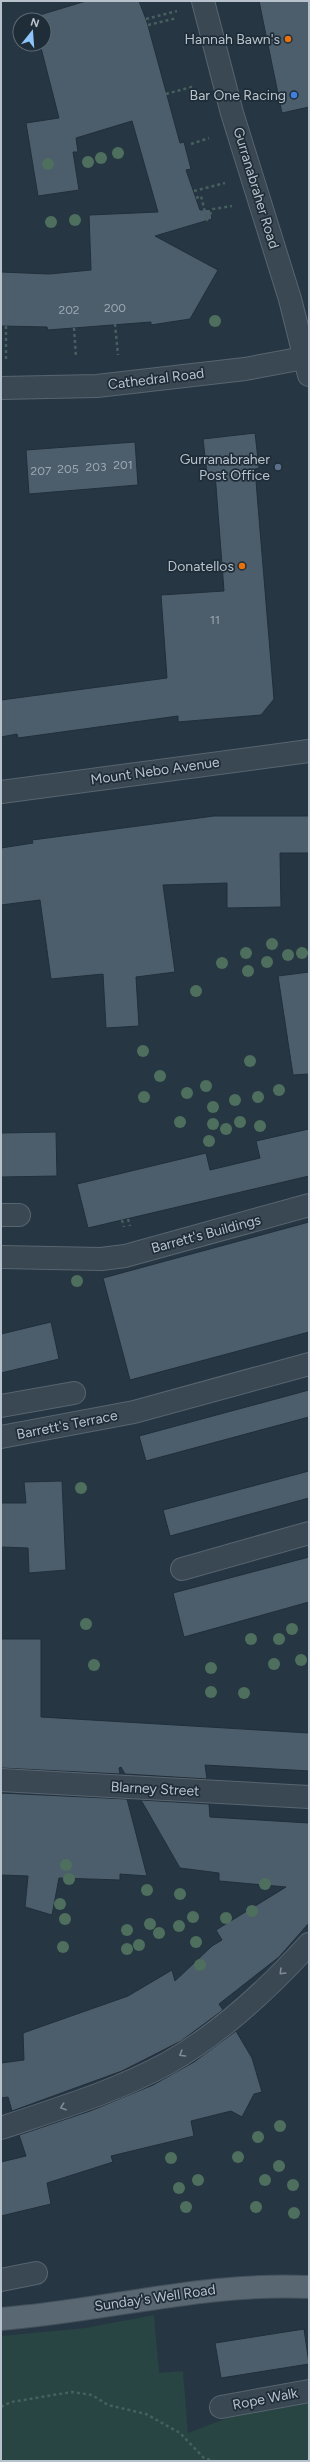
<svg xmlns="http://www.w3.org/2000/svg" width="310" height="2462" viewBox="0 0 310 2462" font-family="Figtree,sans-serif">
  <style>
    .green { fill: #284443 }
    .building { fill: #4c5e6b; stroke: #212f3a }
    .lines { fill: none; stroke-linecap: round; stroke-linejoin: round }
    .minor-casing { stroke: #586570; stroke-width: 24 }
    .major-casing { stroke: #44515c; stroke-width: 24 }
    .path { stroke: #46605f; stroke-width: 2.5; stroke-dasharray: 3 3; stroke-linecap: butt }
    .minor { stroke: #3a4853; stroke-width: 22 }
    .major { stroke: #586772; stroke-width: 22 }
    .tree { fill: #4e6f5d }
    .oneway { stroke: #7f8b96 }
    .food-dot { fill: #e8710a; stroke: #1f2d38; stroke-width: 1.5 }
    .shop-dot { fill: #3f7fe0; stroke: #1f2d38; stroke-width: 1.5 }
    .service-dot { fill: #5c6f8a; stroke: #1f2d38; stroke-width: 1.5 }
    .labels { text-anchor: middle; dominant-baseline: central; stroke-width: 3.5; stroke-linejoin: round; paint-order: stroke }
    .number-label { font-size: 12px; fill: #9ca9b4 }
    .poi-label { font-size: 14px; fill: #b7c2cc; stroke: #1f2d38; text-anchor: end }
    .street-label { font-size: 14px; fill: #b7c2cc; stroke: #1f2d38 }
  </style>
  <rect width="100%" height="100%" fill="#263643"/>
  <!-- green -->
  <path class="green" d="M154,2315L159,2373L183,2371L188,2433L238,2414L309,2402V2461H1V2336L85,2328Z"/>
  <!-- building -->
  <path class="building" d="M86,1H139L147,22L180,143L184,142L191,169L186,170L200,210L210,209L212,219L155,236L218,270L190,319L151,325V322L48,330L47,327L1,326V272L49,274L91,270L89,215L158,212L132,121L76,138L78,152H73L79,190L38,196L26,123L59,118L40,44H44V20H34L33,17Z
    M259,1H309V107L282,113Z
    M255,433L259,468L255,469L274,699L261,715L178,722V716L18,738L17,734L1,737V700L167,678L161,595L224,591L215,473L207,474L203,439Z
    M135,442L138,485L29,494L26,450Z
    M214,816H309V853H280L281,907L227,908V883L163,885L175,972L136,977L139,1026L106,1028L103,974L51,979L40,900L1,905V848L33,843L32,840Z
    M309,972V1074L293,1075L278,976Z
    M309,1129V1176L88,1228L77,1184L206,1153L210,1170L260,1158L256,1141Z
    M56,1132L57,1176L1,1177V1133Z
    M309,1222V1332L130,1380L103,1278Z
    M51,1322L59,1359L1,1373V1334Z
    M309,1390V1417L146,1461L139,1436Z
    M309,1471V1498L170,1536L163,1510Z
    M62,1481L66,1570L29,1573L28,1548L1,1547V1503H26L24,1482Z
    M309,1557V1602L184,1637L173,1593Z
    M1,1639H41V1717L309,1733V1771L205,1765L207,1779L125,1774L121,1767L119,1768L120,1774L1,1768Z
    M1,1793L127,1799L147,1876L120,1874V1880L59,1878L52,1915L25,1907L28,1876L1,1875Z
    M141,1800L209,1804L210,1817L309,1823V1923L279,1957L219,2004L223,2010L181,2041L122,2071L12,2111L8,2097L1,2098V2063L24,2060L23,2033L128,1996L172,1970L175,1981L212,1946L222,1940L216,1930L286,1887L219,1881V1873L180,1868Z
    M236,2031L252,2058L262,2092L254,2094L242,2117L231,2111L191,2121L194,2136L111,2156L113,2162L47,2183L51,2204L1,2216V2162L26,2156L19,2135L90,2111L153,2085L194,2062Z
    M304,2329L309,2364L221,2378L215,2343Z"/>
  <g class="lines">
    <defs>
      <path id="minor" d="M203,1L232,113L290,299L309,375
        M1,388L97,386L245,369L309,357
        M1,792L309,751
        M1,1215H19
        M1,1257L101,1259L125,1256L309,1205
        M1,1406L74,1393
        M1,1437L134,1412L309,1364
        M182,1569L309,1533
        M1,1780L309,1797
        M1,2128C57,2109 115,2092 168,2063C221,2033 268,1989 309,1944
        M1,2280L36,2273
        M221,2407L309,2391"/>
      <path id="major" d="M1,2319C104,2311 205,2282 309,2287"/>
    </defs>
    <!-- minor casing -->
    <use href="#minor" class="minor-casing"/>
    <!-- major casing -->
    <use href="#major" class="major-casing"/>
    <!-- path -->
    <path class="path" d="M146,19L177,11
      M148,25L177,18
      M166,94L195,86
      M191,144L209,138
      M194,191L225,183
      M196,198L201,196L207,220L213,209L232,206
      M115,324L118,355
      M6,326V359
      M74,328L76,357
      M128,1219L130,1226
      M122,1220L124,1227
      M1,2407L11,2402L72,2392L92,2395L108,2405L146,2414L180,2433L204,2458L214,2461"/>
    <!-- minor -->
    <use href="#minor" class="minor"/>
    <!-- major -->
    <use href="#major" class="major"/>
  </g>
  <!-- trees -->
  <g class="tree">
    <circle cx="118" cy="153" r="6"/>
    <circle cx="101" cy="158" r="6"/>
    <circle cx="88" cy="162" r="6"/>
    <circle cx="48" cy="164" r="6"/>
    <circle cx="75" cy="220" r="6"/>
    <circle cx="51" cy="222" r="6"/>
    <circle cx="215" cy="321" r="6"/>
    <circle cx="272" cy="944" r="6"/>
    <circle cx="246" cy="953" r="6"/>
    <circle cx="302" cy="953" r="6"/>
    <circle cx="288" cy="955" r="6"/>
    <circle cx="267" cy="962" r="6"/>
    <circle cx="222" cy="963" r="6"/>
    <circle cx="248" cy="971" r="6"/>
    <circle cx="196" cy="991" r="6"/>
    <circle cx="143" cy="1051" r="6"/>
    <circle cx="250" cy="1061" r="6"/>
    <circle cx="160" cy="1076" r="6"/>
    <circle cx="206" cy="1086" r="6"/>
    <circle cx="279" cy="1090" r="6"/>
    <circle cx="187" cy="1093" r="6"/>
    <circle cx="144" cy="1097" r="6"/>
    <circle cx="258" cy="1097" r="6"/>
    <circle cx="235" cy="1100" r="6"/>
    <circle cx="213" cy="1107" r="6"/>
    <circle cx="180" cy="1122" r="6"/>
    <circle cx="240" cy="1122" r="6"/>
    <circle cx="213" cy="1124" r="6"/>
    <circle cx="260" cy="1126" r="6"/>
    <circle cx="226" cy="1129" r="6"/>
    <circle cx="209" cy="1141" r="6"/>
    <circle cx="77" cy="1281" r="6"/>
    <circle cx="81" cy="1488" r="6"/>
    <circle cx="86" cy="1624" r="6"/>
    <circle cx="292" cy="1629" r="6"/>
    <circle cx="251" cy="1639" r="6"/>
    <circle cx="279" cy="1639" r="6"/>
    <circle cx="301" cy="1660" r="6"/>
    <circle cx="274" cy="1664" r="6"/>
    <circle cx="94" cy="1665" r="6"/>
    <circle cx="211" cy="1668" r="6"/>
    <circle cx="211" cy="1692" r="6"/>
    <circle cx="244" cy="1693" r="6"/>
    <circle cx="66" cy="1865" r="6"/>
    <circle cx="69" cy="1879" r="6"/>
    <circle cx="265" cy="1884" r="6"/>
    <circle cx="147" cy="1890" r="6"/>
    <circle cx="180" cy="1894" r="6"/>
    <circle cx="60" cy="1904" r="6"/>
    <circle cx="252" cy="1911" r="6"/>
    <circle cx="193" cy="1917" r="6"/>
    <circle cx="226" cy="1918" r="6"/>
    <circle cx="65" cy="1919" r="6"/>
    <circle cx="150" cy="1924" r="6"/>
    <circle cx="179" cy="1926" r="6"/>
    <circle cx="127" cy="1930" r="6"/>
    <circle cx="159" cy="1933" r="6"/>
    <circle cx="196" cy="1942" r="6"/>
    <circle cx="139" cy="1945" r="6"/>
    <circle cx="63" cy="1947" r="6"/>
    <circle cx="127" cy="1949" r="6"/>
    <circle cx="200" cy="1965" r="6"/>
    <circle cx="280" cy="2126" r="6"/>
    <circle cx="258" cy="2137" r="6"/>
    <circle cx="238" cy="2157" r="6"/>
    <circle cx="171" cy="2158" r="6"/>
    <circle cx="279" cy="2166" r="6"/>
    <circle cx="198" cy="2180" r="6"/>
    <circle cx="265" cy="2180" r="6"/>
    <circle cx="293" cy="2185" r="6"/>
    <circle cx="179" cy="2188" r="6"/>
    <circle cx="186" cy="2207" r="6"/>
    <circle cx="256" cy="2207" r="6"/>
    <circle cx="294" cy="2213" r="6"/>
  </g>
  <!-- one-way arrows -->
  <defs><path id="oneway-chevron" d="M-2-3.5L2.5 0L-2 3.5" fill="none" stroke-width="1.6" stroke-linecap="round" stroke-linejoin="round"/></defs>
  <g class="oneway">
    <use href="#oneway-chevron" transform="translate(282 1972) rotate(135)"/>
    <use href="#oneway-chevron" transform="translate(182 2054) rotate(149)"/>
    <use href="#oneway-chevron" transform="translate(63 2107) rotate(161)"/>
  </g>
  <!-- markers -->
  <g class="food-dot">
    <circle cx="288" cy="39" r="4"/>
    <circle cx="242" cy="566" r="4"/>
  </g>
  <circle class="shop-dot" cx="294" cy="95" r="4"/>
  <circle class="service-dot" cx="278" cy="467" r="4"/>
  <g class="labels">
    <!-- number labels -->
    <g class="number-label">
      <text x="115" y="308">200</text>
      <text x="69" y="310">202</text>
      <text x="123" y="465">201</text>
      <text x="96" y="467">203</text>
      <text x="68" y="469">205</text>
      <text x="41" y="471">207</text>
      <text x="215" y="620">11</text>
    </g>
    <!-- poi labels -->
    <g class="poi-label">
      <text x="280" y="39">Hannah Bawn's</text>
      <text x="286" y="95">Bar One Racing</text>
      <text x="270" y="459">Gurranabraher<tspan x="270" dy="16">Post Office</tspan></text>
      <text x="234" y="566">Donatellos</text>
    </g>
    <!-- street labels -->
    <g class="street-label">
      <text transform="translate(256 188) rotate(73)">Gurranabraher Road</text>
      <text transform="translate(156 379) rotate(-7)">Cathedral Road</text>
      <text transform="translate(155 771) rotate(-8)">Mount Nebo Avenue</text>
      <text transform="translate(206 1234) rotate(-15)">Barrett's Buildings</text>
      <text transform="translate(67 1425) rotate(-11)">Barrett's Terrace</text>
      <text transform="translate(155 1789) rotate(3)">Blarney Street</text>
      <text transform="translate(155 2298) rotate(-8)">Sunday's Well Road</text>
      <text transform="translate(265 2399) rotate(-11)">Rope Walk</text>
    </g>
  </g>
  <!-- border -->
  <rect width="310" height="2462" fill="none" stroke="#b7c2cc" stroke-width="4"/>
  <!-- north arrow -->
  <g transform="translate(32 32) rotate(17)"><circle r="19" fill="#1f2d38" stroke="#5c6973"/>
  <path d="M0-3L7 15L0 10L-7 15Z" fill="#8ec6fb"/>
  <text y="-6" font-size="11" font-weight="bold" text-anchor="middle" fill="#b7c2cc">N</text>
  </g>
</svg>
